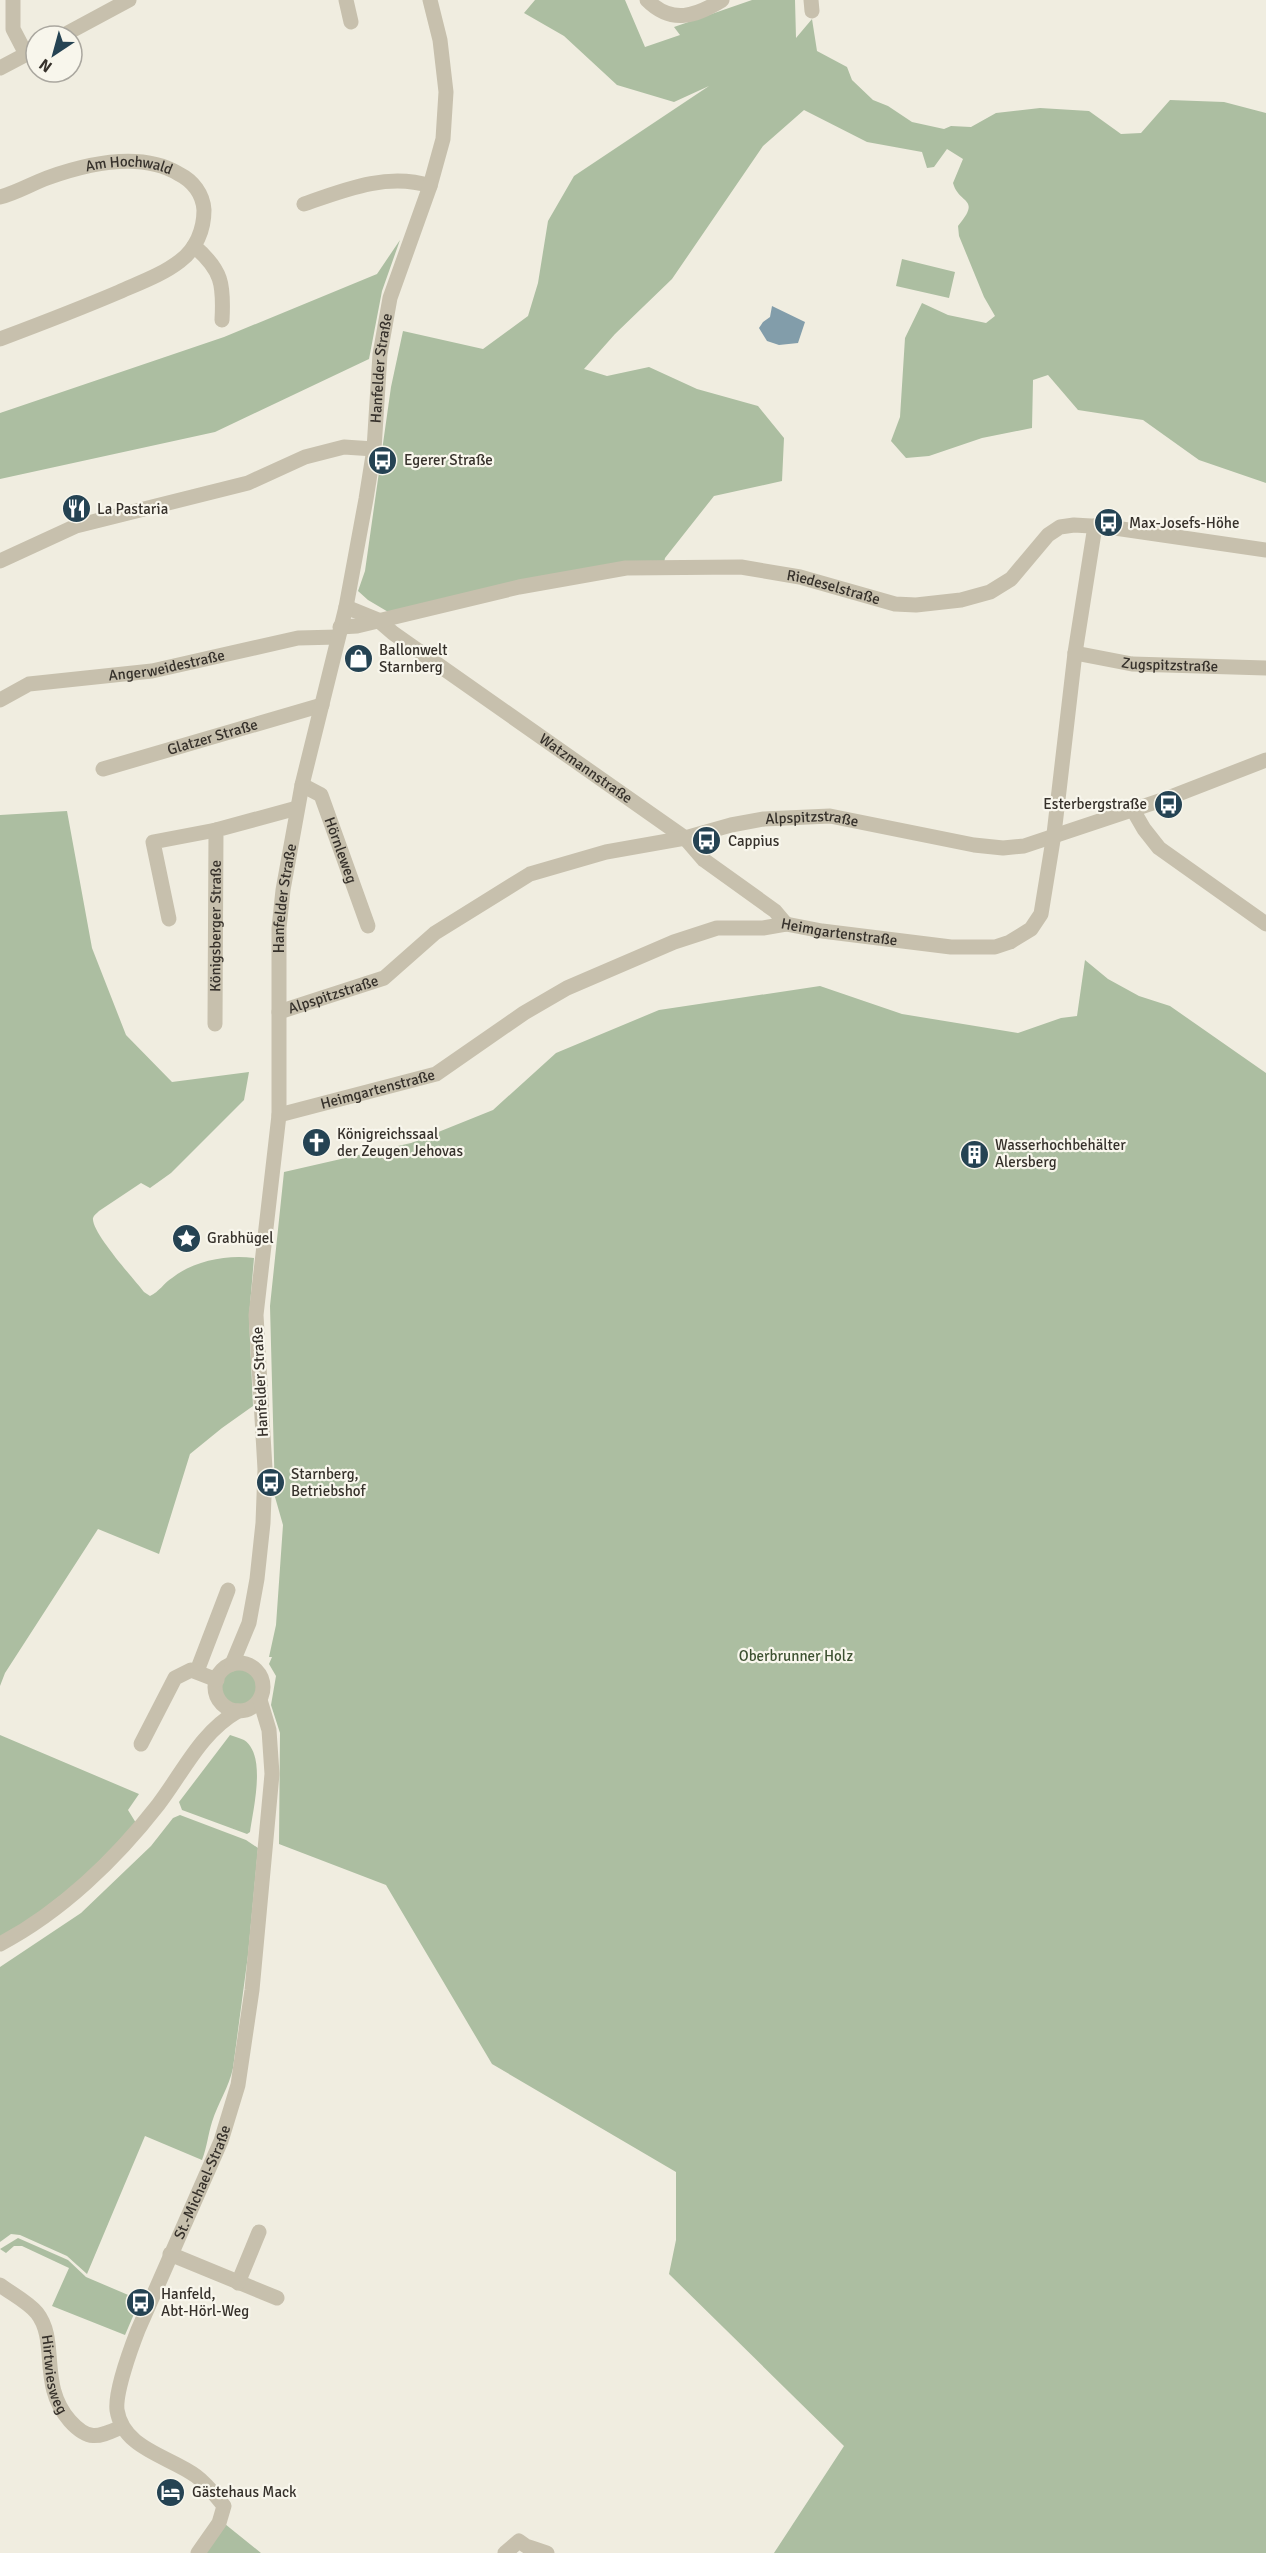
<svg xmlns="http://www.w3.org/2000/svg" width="1266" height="2553" viewBox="0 0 1266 2553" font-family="Signika,sans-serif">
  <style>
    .green { fill: #acbea1 }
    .water { fill: #829daa }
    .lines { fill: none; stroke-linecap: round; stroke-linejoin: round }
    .minor { stroke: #c7c0ad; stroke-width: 15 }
    .labels { text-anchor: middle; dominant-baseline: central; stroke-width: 4.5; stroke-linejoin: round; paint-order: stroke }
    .street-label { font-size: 15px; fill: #36312b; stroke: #f8f6ec }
    .poi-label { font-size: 15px; fill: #36312b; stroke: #f8f6ec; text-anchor: start }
    .park-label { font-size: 15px; fill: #3d5131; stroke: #f8f6ec }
  </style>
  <rect width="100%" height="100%" fill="#f0ede0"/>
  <!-- green -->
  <path class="green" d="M535,0H625L645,47L680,35L674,27L752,0H795L796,38L812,19L817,51L847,67L852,80L873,100L888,106L912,122L944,129L951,126L971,127L996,113L1040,108L1089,111L1121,134L1141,133L1170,100L1224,102L1266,113V483L1199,460L1143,420L1078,410L1048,375L1033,380L1032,428L982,438L929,456L906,458L891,441L900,417L905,338L922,303L948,315L986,323L995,316L984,297L959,236L958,226C982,197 959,205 953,183L963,159L947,149L934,167L927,168L922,152L867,142L804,110L763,146L672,279L615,334L584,369L607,376L649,367L697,389L758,406L784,438L782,481L714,496L665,558L663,568L395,616L368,600L358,591L365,571L391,387L403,331L483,349L528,316L538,283L548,221L574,176L709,86L674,102L617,85L564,36L524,13Z
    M400,240L382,291L369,359L215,432L0,479V413L224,337L377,274Z
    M902,259L955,272L949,298L896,286Z
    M67,811L92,948L126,1035L172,1082L249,1072L244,1100L171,1173L150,1188L141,1183L99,1211C96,1214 94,1215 93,1218C91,1232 134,1279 144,1292L150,1296C159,1292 164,1283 172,1278C193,1261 227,1254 254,1258L249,1317L253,1406L222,1428L190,1454L159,1554L98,1529L5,1673L0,1686V815Z
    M1085,960L1108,979L1139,996L1170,1006L1266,1073V2553H774L844,2446L669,2274L676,2240V2172L492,2064L386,1885L279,1844L280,1733L271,1705L276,1676L269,1664L272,1657H269L276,1625L283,1525L275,1497L270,1306L284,1172L411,1143L493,1110L556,1053L659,1010L820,986L902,1014L1018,1033L1061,1018L1077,1016Z
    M221 1687a18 18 0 1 1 36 0a18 18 0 1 1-36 0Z
    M0,1735L139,1794L128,1810L136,1823L84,1877L32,1918L0,1938Z
    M230,1735C235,1737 240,1738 244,1740C267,1755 253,1809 250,1832L247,1834L182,1810L179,1802Z
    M180,1815L246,1840L258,1848L248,1955L233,2068C229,2087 218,2103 212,2122C208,2135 207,2147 202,2160L145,2136L87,2274L67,2256L20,2235L11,2234L0,2242V1967L81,1913L151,1846L173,1818Z
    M18,2238L68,2260L86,2277L140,2300L125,2335L52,2306L69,2268L22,2246H14L6,2253L0,2249Z
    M225,2524L261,2553H206Z"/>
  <!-- water -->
  <path class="water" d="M772,306L805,322L798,343L779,345L767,341L759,328L763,322L770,317Z"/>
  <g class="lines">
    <!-- minor -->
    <g class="minor">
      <path d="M13,0V29L26,54"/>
      <path d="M346,0L351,22"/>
      <path d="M647,0C672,25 696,16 722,0"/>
      <path d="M811,0L812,11"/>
      <path d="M62,36L129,0"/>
      <path d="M0,68L36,49"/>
      <path id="s1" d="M0,197C16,193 31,184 47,178C86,164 141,151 179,174C193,181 203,194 204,210C204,230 196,249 180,261C162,275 139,283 119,292C79,309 40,324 0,339"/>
      <path d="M304,204C344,190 388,172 430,186"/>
      <path d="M194,246C222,270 224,284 222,320"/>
      <path d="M0,561L76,526L248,483L305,457L344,447L374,449"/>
      <path id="s2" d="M346,607L378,620L393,633L685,838L704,860L775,911L786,924"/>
      <path id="s3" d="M340,627L357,626L519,587L626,568L741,567L800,577L895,604L916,605L961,600L990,592L1011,579L1048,535L1060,527L1074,525L1108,527L1266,550"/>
      <path id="s4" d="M1075,653L1132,664L1266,668"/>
      <path id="s5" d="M0,700L29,684L152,671L298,638L338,637"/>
      <path id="s6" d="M103,769L322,705"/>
      <path id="s7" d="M302,785L321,795L368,926"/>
      <path d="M1133,810L1144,829L1159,848L1266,924"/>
      <path d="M169,919L153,842L216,830"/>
      <path id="s8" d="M279,1012L384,978L435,933L530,874L606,852L685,838L731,825L764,819L830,816L974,845L1003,848L1024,846L1168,798L1266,760"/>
      <path id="s9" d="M215,1024L216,830L297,808"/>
      <path id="s10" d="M279,1115L436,1074L524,1013L567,988L674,942L717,928H763L786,924L822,931L951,947H995L1010,942L1031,929L1041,914L1054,834L1075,653L1095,526"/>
      <circle cx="239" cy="1687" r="24"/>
      <path id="s11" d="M232,1664L249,1623L257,1579L263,1523L265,1469L256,1315L279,1115V928L283,890L302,785L346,607L366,499L374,449L380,354L390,298L430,186L443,139L446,92L440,40L430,0"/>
      <path d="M197,1671L228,1590"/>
      <path d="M141,1744L175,1678L191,1670L217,1680"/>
      <path d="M0,1944C61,1912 116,1859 158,1805C184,1771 200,1733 238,1711"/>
      <path d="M170,2254L277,2298"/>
      <path d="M238,2283L259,2232"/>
      <path id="s12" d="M0,2285C12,2294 28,2302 37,2313C59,2341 38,2385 70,2421C89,2442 98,2437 122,2427"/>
      <path id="s13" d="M198,2553L219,2523L224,2506C215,2495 207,2484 196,2476C169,2456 123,2449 117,2410C115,2392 131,2348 138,2330L221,2141L238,2085L252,1990L272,1774L269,1730L260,1700"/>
      <path d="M505,2553L519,2541L526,2546L547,2553"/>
    </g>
  </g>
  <!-- icons -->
  <defs>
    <symbol id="bus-disc" viewBox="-11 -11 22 22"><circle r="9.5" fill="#254353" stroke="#f8f6ec"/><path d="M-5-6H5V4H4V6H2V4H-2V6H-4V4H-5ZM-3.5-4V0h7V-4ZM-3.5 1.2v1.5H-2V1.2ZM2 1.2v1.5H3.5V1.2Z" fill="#fff"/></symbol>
    <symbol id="restaurant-disc" viewBox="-11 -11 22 22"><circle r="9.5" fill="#254353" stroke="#f8f6ec"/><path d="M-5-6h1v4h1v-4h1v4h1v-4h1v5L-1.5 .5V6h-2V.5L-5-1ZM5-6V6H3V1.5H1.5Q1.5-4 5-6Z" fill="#fff"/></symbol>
    <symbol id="shop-disc" viewBox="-11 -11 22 22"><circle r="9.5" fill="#254353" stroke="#f8f6ec"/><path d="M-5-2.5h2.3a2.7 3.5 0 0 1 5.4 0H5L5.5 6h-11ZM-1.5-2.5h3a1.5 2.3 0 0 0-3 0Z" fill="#fff"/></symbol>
    <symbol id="church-disc" viewBox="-11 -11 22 22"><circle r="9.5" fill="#254353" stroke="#f8f6ec"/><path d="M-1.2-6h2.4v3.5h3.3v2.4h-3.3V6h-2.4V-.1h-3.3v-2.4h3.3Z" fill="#fff"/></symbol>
    <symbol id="building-disc" viewBox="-11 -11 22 22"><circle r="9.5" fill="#254353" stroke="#f8f6ec"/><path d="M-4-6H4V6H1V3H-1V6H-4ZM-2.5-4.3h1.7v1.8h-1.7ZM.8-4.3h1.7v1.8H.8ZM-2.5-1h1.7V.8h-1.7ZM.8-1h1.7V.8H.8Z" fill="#fff"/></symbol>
    <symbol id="sight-disc" viewBox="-11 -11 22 22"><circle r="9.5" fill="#254353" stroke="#f8f6ec"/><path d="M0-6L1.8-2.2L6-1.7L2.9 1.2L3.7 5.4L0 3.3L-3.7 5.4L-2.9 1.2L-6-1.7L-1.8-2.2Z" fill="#fff"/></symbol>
    <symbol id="hotel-disc" viewBox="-11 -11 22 22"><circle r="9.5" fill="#254353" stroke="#f8f6ec"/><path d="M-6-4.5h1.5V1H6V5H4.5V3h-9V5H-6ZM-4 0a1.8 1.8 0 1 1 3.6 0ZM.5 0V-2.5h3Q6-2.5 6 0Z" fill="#fff"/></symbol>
  </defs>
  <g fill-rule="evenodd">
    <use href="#bus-disc" x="366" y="444" width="33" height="33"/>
    <use href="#restaurant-disc" x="60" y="492" width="33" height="33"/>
    <use href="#bus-disc" x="1092" y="506" width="33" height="33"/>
    <use href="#shop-disc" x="342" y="642" width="33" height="33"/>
    <use href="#bus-disc" x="1152" y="788" width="33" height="33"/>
    <use href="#bus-disc" x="690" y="824" width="33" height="33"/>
    <use href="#church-disc" x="300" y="1126" width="33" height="33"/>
    <use href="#building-disc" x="958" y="1138" width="33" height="33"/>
    <use href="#sight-disc" x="170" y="1222" width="33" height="33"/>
    <use href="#bus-disc" x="254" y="1466" width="33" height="33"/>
    <use href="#bus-disc" x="124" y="2286" width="33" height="33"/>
    <use href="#hotel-disc" x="154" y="2476" width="33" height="33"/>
  </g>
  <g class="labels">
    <!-- street labels -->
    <g class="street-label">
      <text stroke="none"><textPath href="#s1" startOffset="135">Am Hochwald</textPath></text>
      <text stroke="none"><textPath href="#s11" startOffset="1312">Hanfelder Straße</textPath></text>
      <text stroke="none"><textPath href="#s3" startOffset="502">Riedeselstraße</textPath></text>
      <text stroke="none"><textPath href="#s4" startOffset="96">Zugspitzstraße</textPath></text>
      <text stroke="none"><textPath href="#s5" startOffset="172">Angerweidestraße</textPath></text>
      <text stroke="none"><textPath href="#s6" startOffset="114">Glatzer Straße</textPath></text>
      <text stroke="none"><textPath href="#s2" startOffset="290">Watzmannstraße</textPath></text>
      <text stroke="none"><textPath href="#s8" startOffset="579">Alpspitzstraße</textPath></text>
      <text stroke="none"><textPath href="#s7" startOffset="80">Hörnleweg</textPath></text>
      <text stroke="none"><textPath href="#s11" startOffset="772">Hanfelder Straße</textPath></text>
      <text stroke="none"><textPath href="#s9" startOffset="98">Königsberger Straße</textPath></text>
      <text stroke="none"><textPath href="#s10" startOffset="604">Heimgartenstraße</textPath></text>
      <text stroke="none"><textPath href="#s8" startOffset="57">Alpspitzstraße</textPath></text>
      <text stroke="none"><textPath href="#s10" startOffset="102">Heimgartenstraße</textPath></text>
      <text transform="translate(260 1382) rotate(-93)">Hanfelder Straße</text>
      <text stroke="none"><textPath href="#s13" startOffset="447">St.-Michael-Straße</textPath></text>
      <text stroke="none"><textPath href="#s12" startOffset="111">Hirtwiesweg</textPath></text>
    </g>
    <!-- poi labels -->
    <g class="poi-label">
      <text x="404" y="460">Egerer Straße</text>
      <text x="97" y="509">La Pastaria</text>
      <text x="1129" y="523">Max-Josefs-Höhe</text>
      <text x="379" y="650">Ballonwelt<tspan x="379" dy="17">Starnberg</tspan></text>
      <text x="1147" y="804" text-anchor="end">Esterbergstraße</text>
      <text x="728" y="841">Cappius</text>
      <text x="337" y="1134">Königreichssaal<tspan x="337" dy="17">der Zeugen Jehovas</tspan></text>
      <text x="995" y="1145">Wasserhochbehälter<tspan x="995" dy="17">Alersberg</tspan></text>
      <text x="207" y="1238">Grabhügel</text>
      <text x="291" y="1474">Starnberg,<tspan x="291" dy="17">Betriebshof</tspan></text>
      <text x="161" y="2294">Hanfeld,<tspan x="161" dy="17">Abt-Hörl-Weg</tspan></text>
      <text x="192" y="2492">Gästehaus Mack</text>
    </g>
    <!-- park labels -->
    <g class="park-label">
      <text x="796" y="1656">Oberbrunner Holz</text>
    </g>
  </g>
  <!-- north arrow -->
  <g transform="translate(54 54) rotate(216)"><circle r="28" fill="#f8f6ec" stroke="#aaa79f" stroke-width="1.5"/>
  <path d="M0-4.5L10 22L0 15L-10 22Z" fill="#254353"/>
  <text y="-9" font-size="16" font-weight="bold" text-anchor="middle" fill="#36312b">N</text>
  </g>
</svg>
